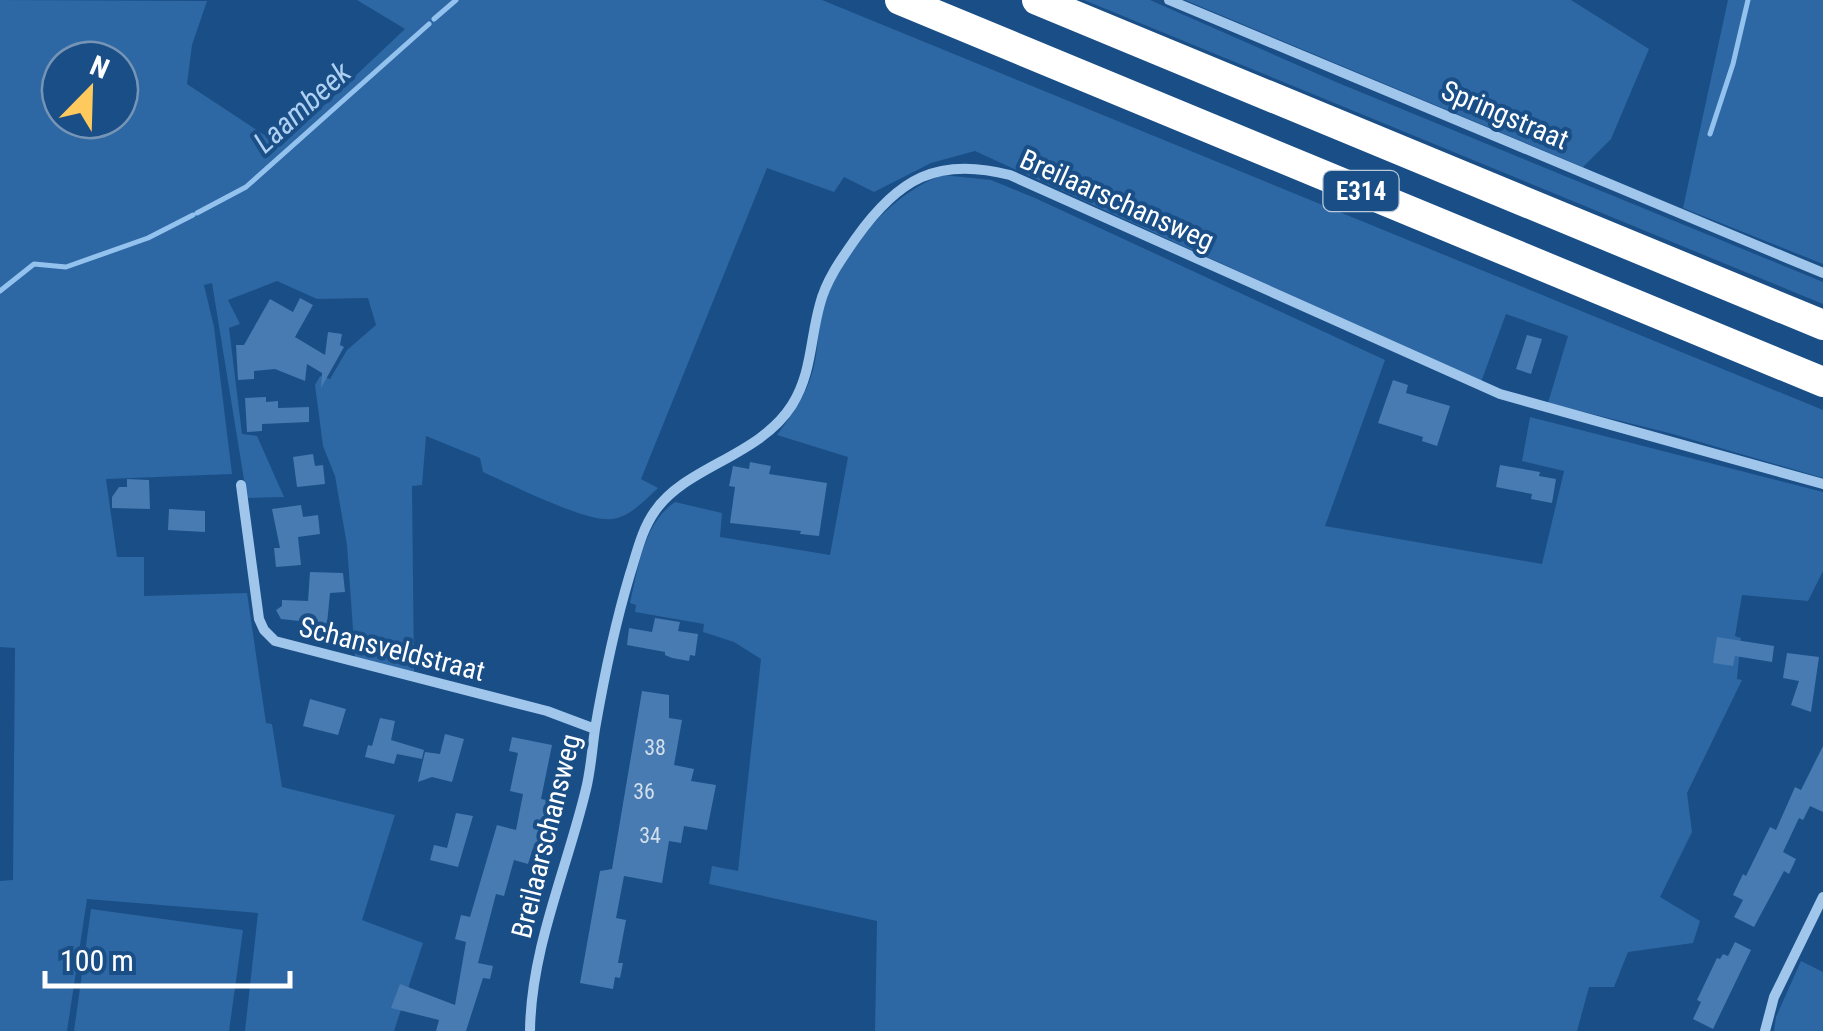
<svg xmlns="http://www.w3.org/2000/svg" width="1823" height="1031" viewBox="0 0 1823 1031" font-family="'Roboto Condensed',sans-serif">
  <style>
    .green { fill: #2d68a4; fill-rule: evenodd }
    .lines { fill: none; stroke-linecap: round; stroke-linejoin: round }
    .stream { stroke: #94c2ee; stroke-width: 5 }
    .building { fill: #477bb2 }
    .minor { stroke: #a1c6ec; stroke-width: 10 }
    .motorway { stroke: #fff; stroke-width: 30 }
    .labels { text-anchor: middle; dominant-baseline: central; stroke-width: 8; stroke-linejoin: round; paint-order: stroke }
    .number-label { font-size: 22px; fill: #d1deec }
    .shield { fill: #1a4e86; stroke: #bacadb; stroke-width: 2.5 }
    .shield-label { font-size: 25px; font-weight: bold; fill: #fff }
    .street-label { font-size: 28px; fill: #fff; stroke: #1a4e86 }
    .water-label { font-size: 30px; font-style: italic; fill: #add0f3; stroke: #1a4e86 }
  </style>
  <rect width="100%" height="100%" fill="#1a4e86"/>
  <!-- green -->
  <path class="green" d="M0,0L207,1L192,45L187,84L281,146L405,29L357,0H822L1823,410V478L1673,434L1548,403L1568,336L1506,314L1481,382L975,151L931,163L874,192L844,177L834,192L767,168L641,479L658,488C645,500 630,517 612,519C586,523 510,484 483,472L480,458L426,436L422,485L412,486L414,672L355,657L347,545L335,476L323,446L315,385L320,376L330,379L347,350L376,325L368,298L317,299L277,281L228,300L240,324L229,328L242,434L257,436L284,497L247,498L212,283L204,285L214,327L232,474L106,479L117,557H144V596L247,593L266,723L272,724L282,787L395,815L362,920L423,943L394,1031H245L258,913L87,899L67,1031H0V881L13,880L15,648L0,647ZM60,60H120V120H60Z
    M1084,0H1150L1336,82L1823,282V304Z
    M1185,0H1571L1649,49L1611,139L1583,167Z
    M1728,0H1823V264L1683,208Z
    M943,175L991,180L1035,198L1385,360L1325,526L1542,564L1564,471L1522,461L1530,417L1823,492V571L1808,601L1742,595L1735,636L1741,638L1737,679L1742,680L1687,793L1692,832L1660,897L1700,921L1693,943L1628,952L1614,987H1589L1577,1031H875L877,921L709,884L712,866L738,871L761,659L734,642L703,632L704,624L635,612L636,605L630,603C638,569 643,524 675,502L722,513L720,537L830,555L848,457L777,435C793,413 808,393 814,366C819,344 818,318 827,297C845,248 893,192 943,175Z
    M91,909L243,930L229,1031H74Z
    M1801,961L1823,972V1031H1774L1776,1017Z"/>
  <g class="lines">
    <!-- stream -->
    <path class="stream" d="M434,19L456,0
      M1710,134L1733,64L1748,0
      M197,213L246,187L429,24
      M0,291L34,264L66,267L148,238L193,215"/>
  </g>
  <!-- building -->
  <path class="building" d="M300,298L313,305L295,337L325,355L328,332L342,334L340,345L344,347L321,388L322,373L307,364L305,381L275,369L254,371V379L238,380L236,345H244L270,299L293,312Z
    M1527,335L1542,339L1531,374L1516,369Z
    M1393,380L1408,385L1406,393L1450,406L1437,446L1422,441L1423,437L1378,423Z
    M266,397V402L278,401V408L309,407V422L262,424V431L247,432L245,398Z
    M313,454L315,466L323,465L325,484L297,487L293,457Z
    M750,462L771,466L769,474L827,483L819,536L800,534L801,531L730,523L735,487L729,486L733,466L749,469Z
    M1500,465L1540,472L1539,476L1556,479L1552,503L1531,499L1532,494L1496,487Z
    M127,479L149,480L150,509L112,508V497L119,487H127Z
    M301,505L303,517L318,515L320,534L298,537L301,565L276,567L274,548H280L272,509Z
    M169,509L205,511V532L168,530Z
    M310,572L343,573L345,592L330,593L327,624L281,619L276,610L282,606V600L308,601Z
    M655,618L680,622L678,631L698,634L695,656L690,655L689,661L672,658L665,655V652L627,645L629,628L652,632Z
    M1717,637L1774,646L1772,662L1735,656L1733,666L1713,663Z
    M1787,653L1819,657L1811,712L1791,705L1799,681L1783,678Z
    M642,691L669,695V718L682,720L674,765L694,769L691,781L716,785L707,830L684,826L681,843L669,841L662,883L624,876L616,918L626,920L618,963H623L620,978L615,977L613,989L580,983L600,871L612,869Z
    M310,699L346,709L338,735L303,726Z
    M380,718L395,721L391,740L424,750L422,759L397,754L394,764L365,757L368,745L372,746Z
    M445,734L464,739L452,782L432,777L418,782L425,752L440,754Z
    M512,737L552,745L541,799L557,802L553,819L545,818L536,849L533,848L528,864L514,860L504,896L496,894L478,963L493,966L490,979L483,978L466,1031H436L439,1020L391,1008L400,984L455,1005L466,942L455,939L461,915L470,917L497,825L516,830L523,794L510,791L518,753L509,751Z
    M1823,746V812L1810,806L1803,820L1799,818L1783,852L1796,859L1789,874L1784,871L1754,927L1734,917L1743,900L1733,895L1743,874L1746,876L1770,827L1776,830L1795,787L1801,790Z
    M456,813L473,816L458,867L430,860L434,845L447,848Z
    M1735,942L1751,950L1713,1029L1693,1019L1701,1002L1697,1000L1717,958L1720,959L1723,954L1728,956Z"/>
  <g class="lines">
    <!-- minor -->
    <path class="minor" d="M1169,0L1823,273
      M241,485L259,619L264,630L275,641L547,711L595,729
      M530,1031C531,948 567,869 586,789C591,769 592,749 595,729C604,677 615,624 630,574C637,552 642,529 655,511C686,466 759,457 792,405C812,373 810,339 820,304C826,280 842,258 856,238C898,179 937,156 1010,175L1500,394L1823,484
      M1765,1031L1774,997L1823,897"/>
    <!-- motorway -->
    <path class="motorway" d="M900,0L1823,382
      M1037,0L1823,325"/>
  </g>
  <g class="labels">
    <!-- number labels -->
    <g class="number-label">
      <text x="655" y="747">38</text>
      <text x="644" y="791">36</text>
      <text x="650" y="835">34</text>
    </g>
    <!-- shield labels -->
    <rect class="shield" x="1323.5" y="171" width="75" height="40" rx="8"/>
    <g class="shield-label">
      <text x="1361" y="191">E314</text>
    </g>
    <!-- street labels -->
    <g class="street-label">
      <text transform="translate(1505 115) rotate(23)">Springstraat</text>
      <text transform="translate(1117 200) rotate(24)">Breilaarschansweg</text>
      <text transform="translate(392 649) rotate(14)">Schansveldstraat</text>
      <text transform="translate(546 836) rotate(-76)">Breilaarschansweg</text>
    </g>
    <!-- water labels -->
    <g class="water-label">
      <text transform="translate(302 107) rotate(-42)">Laambeek</text>
    </g>
  </g>
  <!-- north arrow -->
  <g transform="translate(90 90) rotate(23)"><circle r="48" fill="#1a4e86" stroke="#7695b6" stroke-width="2.5"/>
  <path d="M0-8L18 38L0 25L-18 38Z" fill="#fec95d"/>
  <text y="-15" font-size="28" font-weight="bold" text-anchor="middle" fill="#ffffff">N</text>
  </g>
  <!-- scale -->
  <path d="M45 971v15h245v-15" fill="none" stroke="#ffffff" stroke-width="5"/>
  <text x="60" y="971" font-size="30" fill="#ffffff" stroke="#1a4e86" stroke-width="8" paint-order="stroke">100 m</text>
</svg>
